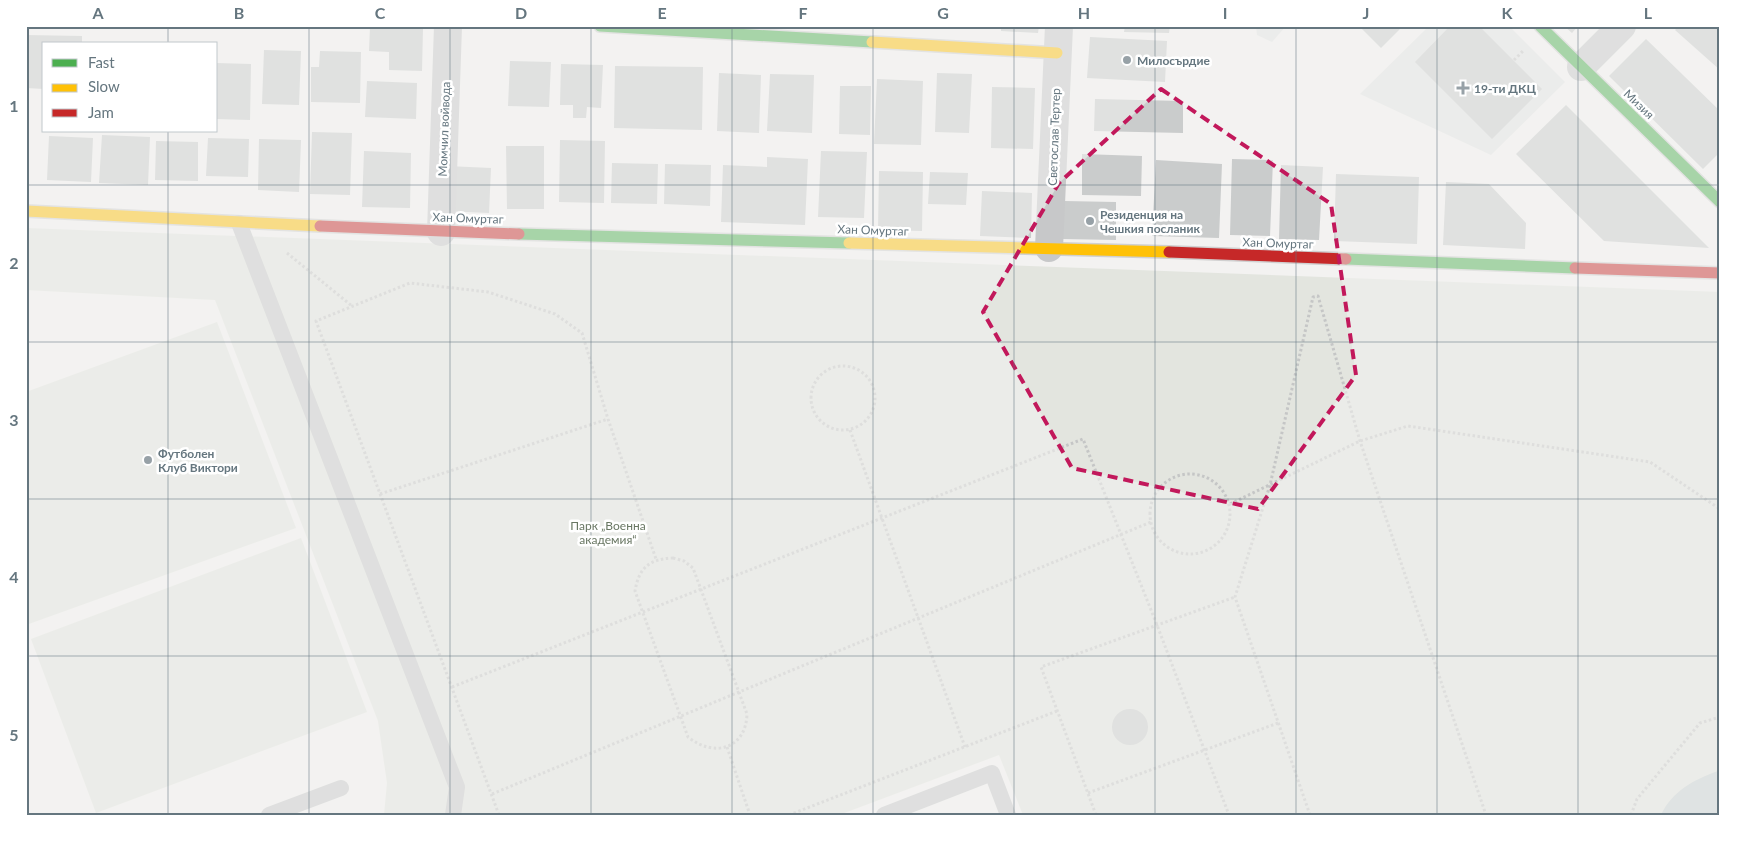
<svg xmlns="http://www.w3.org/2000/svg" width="1746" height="841" viewBox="0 0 1746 841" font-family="Lato,sans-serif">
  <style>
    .built { fill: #e3e4e4 }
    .green { fill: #e3e5df }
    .water { fill: #c8d0d2 }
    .building { fill: #cacccc }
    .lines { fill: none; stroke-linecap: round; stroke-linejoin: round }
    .fast-casing { stroke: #d0d0d0; stroke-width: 14 }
    .slow-casing { stroke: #d0d0d0; stroke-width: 14 }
    .jam-casing { stroke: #d0d0d0; stroke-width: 14 }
    .path { stroke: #c5c6c6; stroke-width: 3; stroke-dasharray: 2.5 2.5; stroke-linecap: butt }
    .lane { stroke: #c7c8c9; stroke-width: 16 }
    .street { stroke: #c7c8c9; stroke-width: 28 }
    .fast { stroke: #4caf50; stroke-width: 11 }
    .slow { stroke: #ffc107; stroke-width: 11 }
    .jam { stroke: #c62828; stroke-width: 11 }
    .marked { fill: none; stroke: #c2185b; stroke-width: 4; stroke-dasharray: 10 6; stroke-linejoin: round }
    .grid { fill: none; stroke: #65767f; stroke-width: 1; stroke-opacity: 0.55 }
    .poi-dot { fill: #97a1a7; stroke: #fff; stroke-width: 2 }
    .labels { text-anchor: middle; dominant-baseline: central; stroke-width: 5; stroke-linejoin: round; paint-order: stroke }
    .poi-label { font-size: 12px; font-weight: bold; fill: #65767f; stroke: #fff; text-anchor: start }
    .street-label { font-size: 12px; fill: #65767f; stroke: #fff }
    .park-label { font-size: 12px; fill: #697763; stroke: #fff }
    .neatline { fill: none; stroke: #65767f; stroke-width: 2 }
    .grid-label { font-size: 16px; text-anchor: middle; font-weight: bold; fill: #65767f }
  </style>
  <rect width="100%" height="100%" fill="#f3f2f1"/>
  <!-- built -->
  <path class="built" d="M1256,26H1286L1272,42L1257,35Z
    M1429,26H1509L1565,82L1491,155L1360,94Z"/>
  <!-- green -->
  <path class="green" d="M26,228L1720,292V815H1023L999,755L839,815H384L387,783L378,721L215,300L26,290Z
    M217,322L296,528L26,625V392Z
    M301,538L367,712L96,813L31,639Z"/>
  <!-- water -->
  <path class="water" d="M1720,765V815H1661C1672,791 1695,779 1718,771Z"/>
  <!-- building -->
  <path class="building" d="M1001,26H1039L1038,33L1001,31Z
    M1125,26H1170L1169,33L1124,32Z
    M1359,26H1403L1381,48Z
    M1450,26H1479L1542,89L1492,139L1415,62Z
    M1564,26H1578L1572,33Z
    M1679,26H1720V70L1675,30Z
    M370,27L423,28L422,71L389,70V52L369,51Z
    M26,35L82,36V44H44V89L26,88Z
    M1090,37L1167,41L1165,82L1087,78Z
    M1646,39L1720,111V152L1703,169L1609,76Z
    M264,50L301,51L299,105L262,104Z
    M320,51L361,52L360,103L311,102V67H319Z
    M510,61L551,62L549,107L508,106Z
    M216,63L251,64L250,120L216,119Z
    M561,64L603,65L601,108L587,107L586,118H573V105H560Z
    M615,66L703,67L702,130L614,128Z
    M719,73L761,75L759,133L717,131Z
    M937,73L972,74L969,133L935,132Z
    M770,74L814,75L812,133L767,131Z
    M877,79L923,81L921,145L874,144Z
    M367,81L417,83L416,119L365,117Z
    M840,86H871L870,135L839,134Z
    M992,87L1035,88L1033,149L991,148Z
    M1095,99L1183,101V133L1094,131Z
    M1566,105L1709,248L1604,241L1516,154Z
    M312,132L352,133L350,195L310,194Z
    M102,135L150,137L148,185L99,183Z
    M49,136L93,138L91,182L47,180Z
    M208,138L249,139L248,177L206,176Z
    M259,139L301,140L299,192L258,190Z
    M560,140L605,141L604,203L559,202Z
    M156,141L198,142V181L155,180Z
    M506,146H544V209H507Z
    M364,151L411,153L410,208L362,207Z
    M821,151L867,152L864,218L818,217Z
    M1082,154L1142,156L1141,196L1082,195Z
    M767,157L808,159L805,225L721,222L723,165L767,167Z
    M1232,159L1273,160L1270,236L1230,235Z
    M1156,160L1222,164L1219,238L1152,236Z
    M612,163L658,164L657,204L611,203Z
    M665,164L711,165L710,206L664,204Z
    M1281,165L1323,167L1319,240L1279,239Z
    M447,166L491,168L489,213L445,211Z
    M879,171L923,172L922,231L878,230Z
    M930,172L968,173L966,205L928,204Z
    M1336,174L1419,177L1417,244L1334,241Z
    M1446,182L1489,184L1526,223L1525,249L1443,245Z
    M982,191L1032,193L1031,238L980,236Z
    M1064,201L1116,202V240L1062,239Z
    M1112 727a18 18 0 1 1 36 0a18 18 0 1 1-36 0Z"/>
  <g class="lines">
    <defs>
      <path id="fast" d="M600,26L872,42
        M1540,26L1720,202
        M519,234L849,243
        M1346,259L1575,268"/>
      <path id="slow" d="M872,42L1057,53
        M26,211L320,226
        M849,243L1169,252"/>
      <path id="jam" d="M320,226L519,234
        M1169,252L1346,259
        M1575,268L1720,273"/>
    </defs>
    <!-- fast casing -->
    <use href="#fast" class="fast-casing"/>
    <!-- slow casing -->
    <use href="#slow" class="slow-casing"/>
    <!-- jam casing -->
    <use href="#jam" class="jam-casing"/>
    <!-- path -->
    <path class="path" d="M1514,60L1524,50
      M287,253L352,306
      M811 398a32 32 0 1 1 64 0a32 32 0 1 1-64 0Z
      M850,430L965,747
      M1150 514a40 40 0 1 1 80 0a40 40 0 1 1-80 0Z
      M380,494L608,419
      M1230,504L1360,441L1408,426L1650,462L1720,509
      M673,558L684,561L693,568L747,714C746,749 714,758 688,737L635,591C639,567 650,559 673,558Z
      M452,687L1083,439L1157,625L1229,815
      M727,747L750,815
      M1088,793L1278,723
      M492,794L1151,522
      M499,815L316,321L410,283L488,292L555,314L582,333L608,419L656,559
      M789,815L1057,711
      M1096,815L1041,667L1235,597
      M1310,815L1235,597L1270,485L1313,297L1318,296L1360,441L1486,815
      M1631,815L1637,799L1700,723L1720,717"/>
    <!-- lane -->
    <path class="lane" d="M239,223L457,787L453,815
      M269,815L341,788
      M884,815L992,773L1008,815"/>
    <!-- street -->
    <path class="street" d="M1581,67L1622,26
      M441,232L448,26
      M1049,248L1059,26"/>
    <!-- fast -->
    <use href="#fast" class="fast"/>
    <!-- slow -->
    <use href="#slow" class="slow"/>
    <!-- jam -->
    <use href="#jam" class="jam"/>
  </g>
  <!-- marked area -->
  <path d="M0 0H1746V841H0ZM1161,89L1331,204L1356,375L1258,509L1072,468L983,312L1059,183Z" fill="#f3f2f1" fill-opacity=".55" fill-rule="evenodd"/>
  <path class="marked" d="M1161,89L1331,204L1356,375L1258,509L1072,468L983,312L1059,183Z"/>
  <!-- grid -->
  <path class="grid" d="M168,26V44M309,26V815M450,26V815M591,26V815M732,26V815M873,26V815M1014,26V815M1155,26V815M1296,26V815M1437,26V815M1578,26V815M168,131V815M26,185H1720M26,342H1720M26,499H1720M26,656H1720"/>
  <!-- markers -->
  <g class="poi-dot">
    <circle cx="1127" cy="60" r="5"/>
    <path d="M1460.5 80.5h5v5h5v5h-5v5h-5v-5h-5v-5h5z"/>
    <circle cx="1090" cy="221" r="5"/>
    <circle cx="148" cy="460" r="5"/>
  </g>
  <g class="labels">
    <!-- poi labels -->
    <g class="poi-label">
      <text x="1137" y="60">Милосърдие</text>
      <text x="1474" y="88">19-ти ДКЦ</text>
      <text x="1100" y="214">Резиденция на<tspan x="1100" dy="14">Чешкия посланик</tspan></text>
      <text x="158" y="453">Футболен<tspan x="158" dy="14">Клуб Виктори</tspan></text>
    </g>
    <!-- street labels -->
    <g class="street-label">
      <text transform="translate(1639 104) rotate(44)">Мизия</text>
      <text transform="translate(444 129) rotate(-88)">Момчил войвода</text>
      <text transform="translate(1054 137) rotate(-88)">Светослав Тертер</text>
      <text transform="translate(468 218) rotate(2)">Хан Омуртаг</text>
      <text transform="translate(873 230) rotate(2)">Хан Омуртаг</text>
      <text transform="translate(1278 243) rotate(2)">Хан Омуртаг</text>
    </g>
    <!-- park labels -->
    <g class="park-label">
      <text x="608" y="525">Парк „Военна<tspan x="608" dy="14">академия“</tspan></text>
    </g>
  </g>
  <!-- border -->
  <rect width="1746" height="841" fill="none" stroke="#ffffff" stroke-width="55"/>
  <!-- legend -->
  <rect x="42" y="42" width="175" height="90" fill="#ffffff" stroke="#c1c8cc"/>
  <rect x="52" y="59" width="25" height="8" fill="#4caf50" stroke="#c1c8cc"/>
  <text x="88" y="68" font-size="15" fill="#65767f">Fast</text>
  <rect x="52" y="84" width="25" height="8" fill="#ffc107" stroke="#c1c8cc"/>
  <text x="88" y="92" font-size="15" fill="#65767f">Slow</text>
  <rect x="52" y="109" width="25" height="8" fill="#c62828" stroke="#c1c8cc"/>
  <text x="88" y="118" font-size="15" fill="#65767f">Jam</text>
  <rect x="28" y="28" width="1690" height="786" class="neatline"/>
  <g class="grid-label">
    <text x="98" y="19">A</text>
    <text x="239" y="19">B</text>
    <text x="380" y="19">C</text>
    <text x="521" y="19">D</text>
    <text x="662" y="19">E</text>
    <text x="803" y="19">F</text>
    <text x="943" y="19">G</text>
    <text x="1084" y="19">H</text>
    <text x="1225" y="19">I</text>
    <text x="1366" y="19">J</text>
    <text x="1507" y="19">K</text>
    <text x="1648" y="19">L</text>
    <text x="14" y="112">1</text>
    <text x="14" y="269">2</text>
    <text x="14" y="426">3</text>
    <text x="14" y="583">4</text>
    <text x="14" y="741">5</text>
  </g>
</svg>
